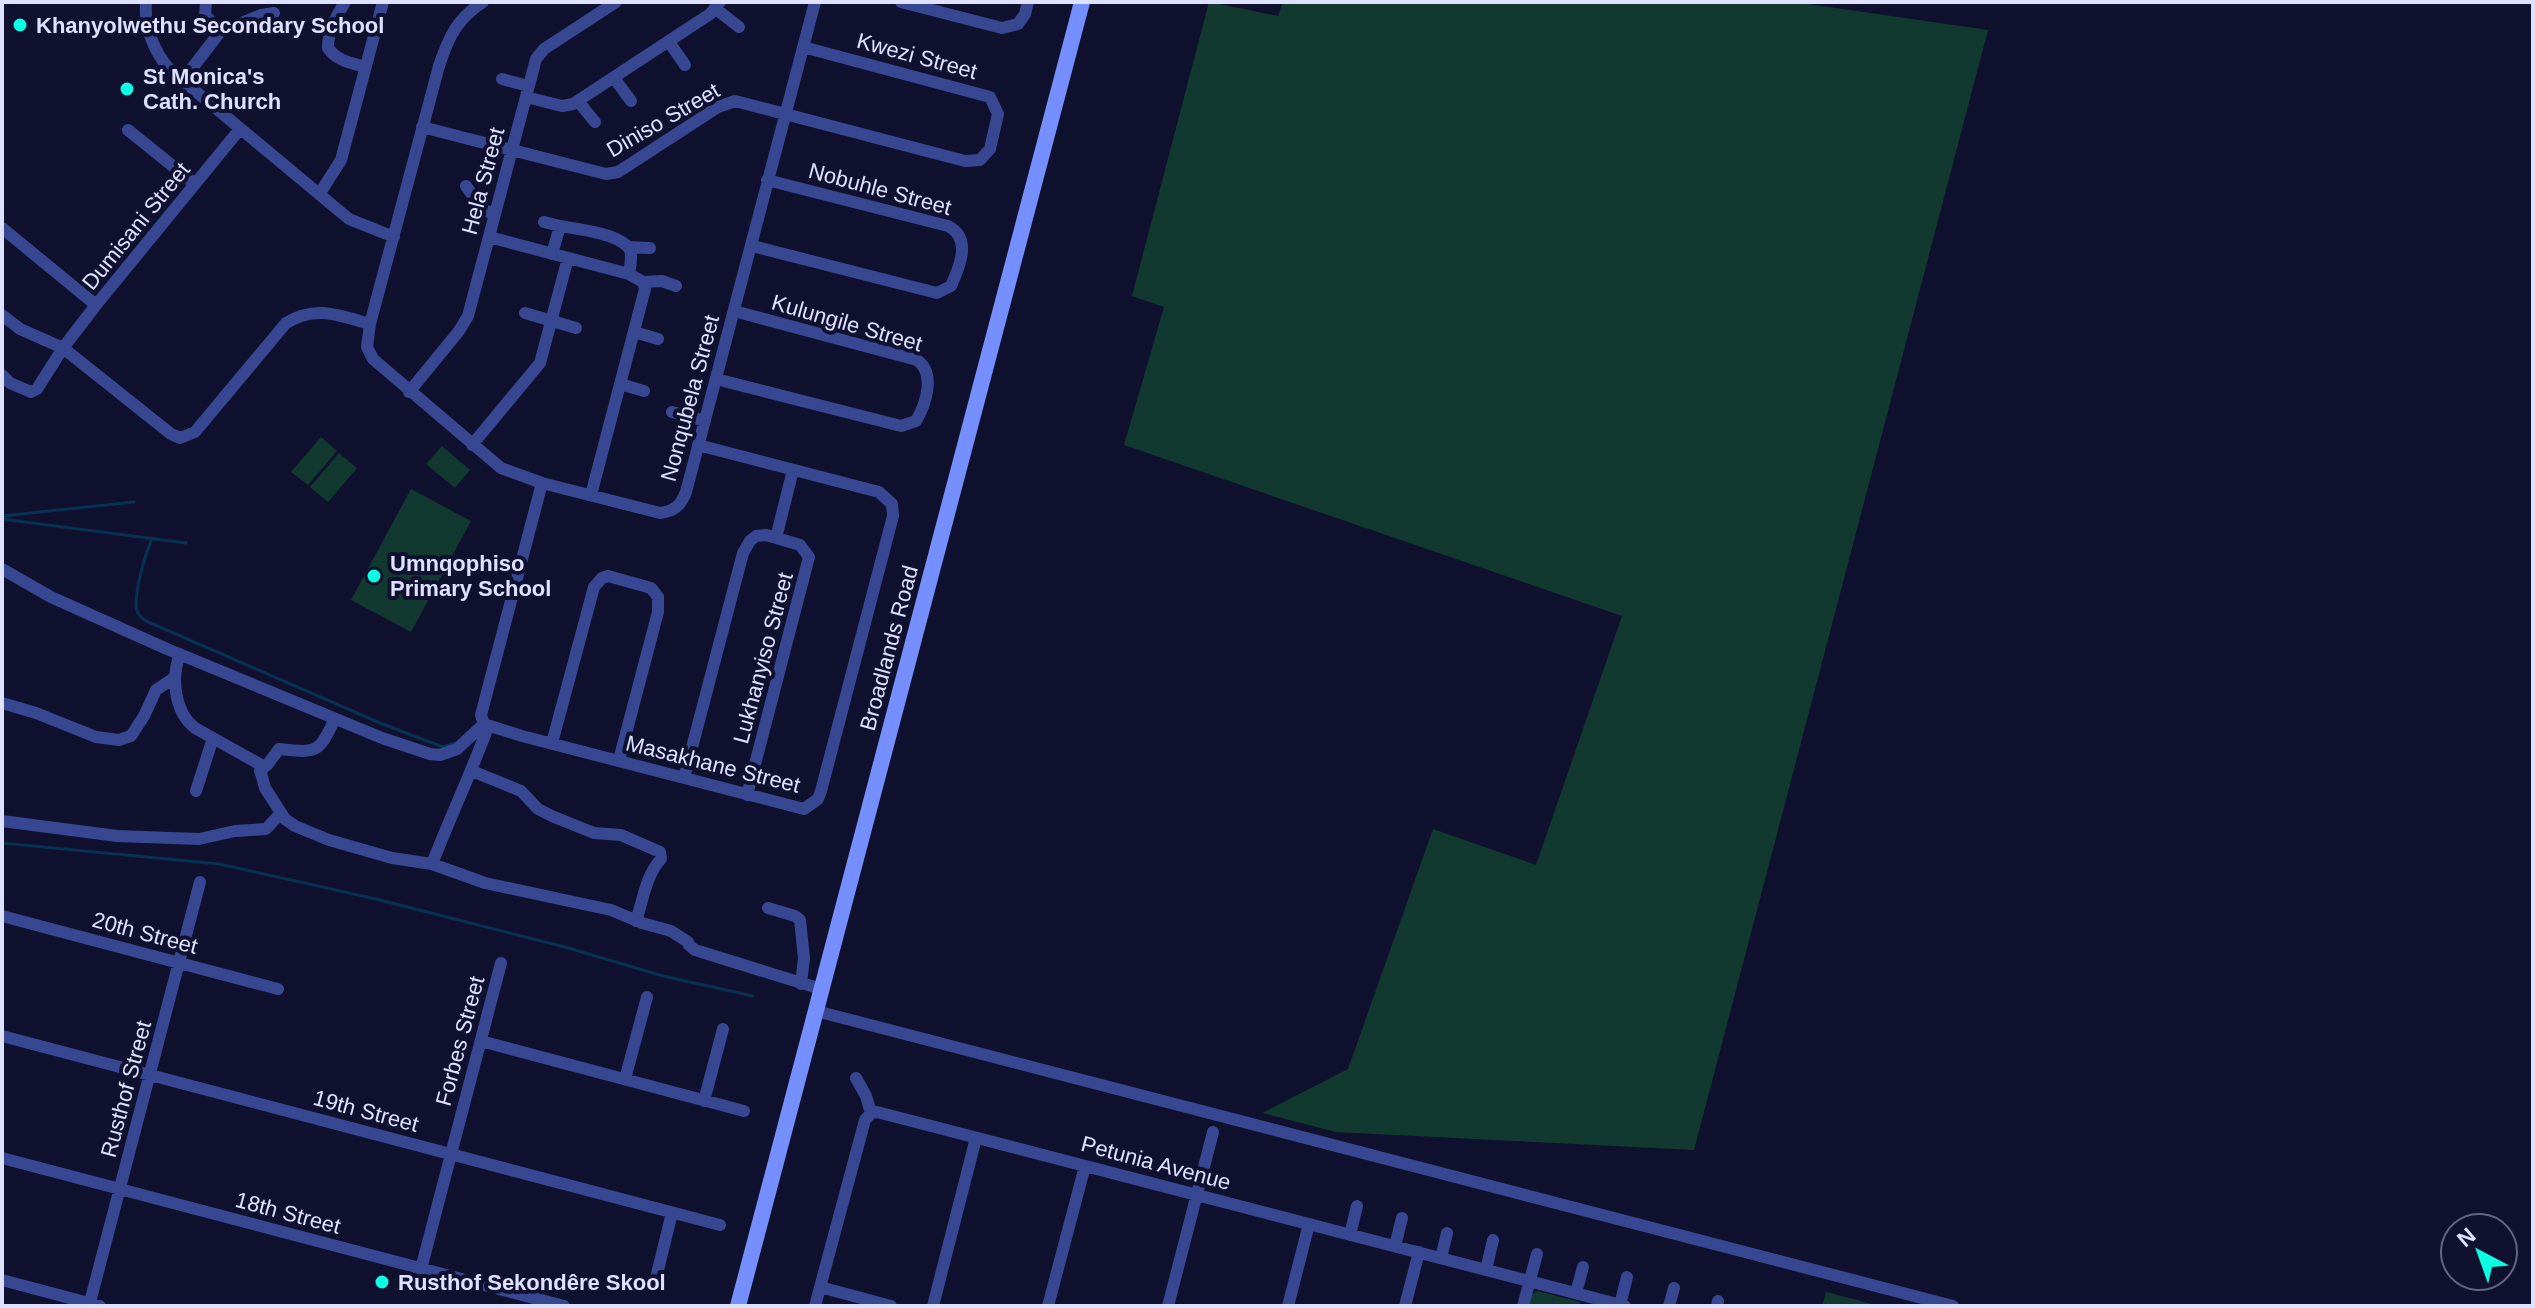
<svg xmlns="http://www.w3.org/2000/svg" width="2535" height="1308" viewBox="0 0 2535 1308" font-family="Arial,sans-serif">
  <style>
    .green { fill: #12392f }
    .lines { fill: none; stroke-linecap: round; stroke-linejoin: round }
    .stream { stroke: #073251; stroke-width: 3 }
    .street { stroke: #374791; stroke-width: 12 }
    .secondary { stroke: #758fff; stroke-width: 16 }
    .poi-dot { fill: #0affe2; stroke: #10112f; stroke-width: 3 }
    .labels { text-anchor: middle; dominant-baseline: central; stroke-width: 8; stroke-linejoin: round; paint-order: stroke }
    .poi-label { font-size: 22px; font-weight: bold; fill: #dee1ff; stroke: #10112f; text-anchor: start }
    .street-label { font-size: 22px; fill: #dee1ff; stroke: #10112f }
  </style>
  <rect width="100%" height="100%" fill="#10112f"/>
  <!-- green -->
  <path class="green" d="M1209,2L1278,16L1283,2H1794L1988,30L1694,1150L1336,1132L1262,1113L1348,1069L1433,829L1536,865L1622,616L1124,445L1164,307L1132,296Z
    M321,437L337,451L308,485L291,472Z
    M442,446L470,470L455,488L426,464Z
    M339,453L357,468L328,502L310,487Z
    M411,489L471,521L411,632L351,600Z
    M1538,1291L1580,1302V1306H1529L1532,1294Z
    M1826,1292L1880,1306H1822Z"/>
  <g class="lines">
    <!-- stream -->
    <path class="stream" d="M2,516L134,502
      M2,519L186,543
      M152,539C145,554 136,587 136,605C136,613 140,617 146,621L380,723L443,747L455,743
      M2,843L219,864L376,899L565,947L663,976L753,996"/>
    <!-- street -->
    <path class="street" d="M146,2C144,27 154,52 170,70L349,219L394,237
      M206,2L205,15L220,32L261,15L274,13
      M345,2C336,17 328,30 328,48C337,61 351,63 365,67
      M483,2C457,19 449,36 439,66L370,324L367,347L373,359L501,468L542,483L660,513C675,511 681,505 686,492L815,2
      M901,2L1002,28L1018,24L1025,14L1028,2
      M716,9L739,27
      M669,42L685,65
      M614,78L631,101
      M502,79L528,86
      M183,80L220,32
      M526,97L562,106L573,104L710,14L720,2
      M578,101L595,122
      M422,127L606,174L618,172L718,107L735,101L965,161L980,160L990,149L998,114L990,97L803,47
      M128,130L195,184
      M466,186L473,196L475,207L495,214
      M320,193L341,160L383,2
      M544,222L560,226
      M2,228L96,305
      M489,237L629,274L643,282L645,289L591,495
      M752,246L937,293L951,286C960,266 972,238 948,226L767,180
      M628,247L650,248
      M552,254L560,226C577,229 617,233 629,248C633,254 630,267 629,274
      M643,282L662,281L676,286
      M525,313L576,328
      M2,315L20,329L63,348L171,434L180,438L195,432L286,323C316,305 338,315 370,324
      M634,332L658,339
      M2,375L10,383L31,392L37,389L63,348L96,305L240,129
      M716,379L901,426L916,421C926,404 936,373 917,360L734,311
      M620,384L644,391
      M409,392L459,331L468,316L536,59L544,49L616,2
      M672,412L705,421
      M472,445L540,363L568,258
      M542,483L481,715L484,724L522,736L804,809L818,799L821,791L893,516L892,504L879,492L698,445
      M776,538L793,470
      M2,569L51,597L167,649L382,738L430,754L440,755L457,749L484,724
      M180,654C171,677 174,712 195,728L263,766L261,773L265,788L285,819L295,826L329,840L392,858L432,864L485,883L611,910L642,923L671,931L688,942L689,945L695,950L821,989
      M2,703L36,713L96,737L119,740L131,736L144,716L156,690L174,678
      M552,743L594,587L602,578L608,576L651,588L658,597V612L619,760
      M260,771L268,764L279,749C317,753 318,754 335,719
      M472,771L521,791L538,809L554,817L594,833L621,835L660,852L661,859C646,875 643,900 636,921
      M684,778L743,553L750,541L756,536L766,535L800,545L809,557L747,795
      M196,791L213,738
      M2,821L117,836L199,839L235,831L266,829L281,813
      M432,864C450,818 471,773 488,727
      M768,908L795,916L800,920L804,958L801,984
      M2,916L278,989
      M816,1011L1953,1306
      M2,1036L720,1225
      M481,1041L744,1111
      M856,1078L866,1096L871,1113
      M625,1079L647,997
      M704,1101L723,1029
      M2,1158L564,1306
      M1350,1235L1357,1206
      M1395,1246L1402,1218
      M1441,1258L1447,1233
      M421,1269L501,963
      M1486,1270L1493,1240
      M2,1280L100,1306
      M654,1286L672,1213
      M820,1287L891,1306
      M1576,1293L1583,1267
      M1620,1305L1627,1277
      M89,1306L200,882
      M815,1306L865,1120L871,1113L877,1112L1625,1306
      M933,1306L976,1138
      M1048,1306L1085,1166
      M1168,1306L1213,1132
      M1288,1306L1309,1224
      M1405,1306L1419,1252
      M1523,1306L1537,1254
      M1669,1306L1674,1288
      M1717,1306L1718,1301"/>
    <!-- secondary -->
    <path class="secondary" d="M738,1306L1082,2"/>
  </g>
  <!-- markers -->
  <g class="poi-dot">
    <circle cx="20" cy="25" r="8"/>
    <circle cx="127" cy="89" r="8"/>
    <circle cx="374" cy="576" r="8"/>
    <circle cx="382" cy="1282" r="8"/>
  </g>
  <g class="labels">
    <!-- poi labels -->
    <g class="poi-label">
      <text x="36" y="25">Khanyolwethu Secondary School</text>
      <text x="143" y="76">St Monica's<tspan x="143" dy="25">Cath. Church</tspan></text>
      <text x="390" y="563">Umnqophiso<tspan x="390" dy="25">Primary School</tspan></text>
      <text x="398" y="1282">Rusthof Sekondêre Skool</text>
    </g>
    <!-- street labels -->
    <g class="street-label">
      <text transform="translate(917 56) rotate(15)">Kwezi Street</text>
      <text transform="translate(663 120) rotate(-30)">Diniso Street</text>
      <text transform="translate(483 181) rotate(-75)">Hela Street</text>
      <text transform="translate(880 189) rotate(15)">Nobuhle Street</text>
      <text transform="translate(136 226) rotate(-51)">Dumisani Street</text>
      <text transform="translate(847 323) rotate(16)">Kulungile Street</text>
      <text transform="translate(690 398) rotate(-75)">Nonqubela Street</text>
      <text transform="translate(889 648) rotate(-75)">Broadlands Road</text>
      <text transform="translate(763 658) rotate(-75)">Lukhanyiso Street</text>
      <text transform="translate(713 764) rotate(14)">Masakhane Street</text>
      <text transform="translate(145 933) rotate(15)">20th Street</text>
      <text transform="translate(460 1041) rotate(-75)">Forbes Street</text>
      <text transform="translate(126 1089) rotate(-75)">Rusthof Street</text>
      <text transform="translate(366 1111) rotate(15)">19th Street</text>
      <text transform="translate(1156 1163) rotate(15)">Petunia Avenue</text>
      <text transform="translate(288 1213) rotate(15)">18th Street</text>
    </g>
  </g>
  <!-- border -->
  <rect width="2535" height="1308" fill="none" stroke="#dee1ff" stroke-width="8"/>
  <!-- north arrow -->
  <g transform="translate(2479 1252) rotate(319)"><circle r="38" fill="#10112f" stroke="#626482" stroke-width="2"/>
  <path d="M0-6L14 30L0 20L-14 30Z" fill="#0affe2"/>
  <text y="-12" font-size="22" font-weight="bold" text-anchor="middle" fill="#dee1ff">N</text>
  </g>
</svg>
